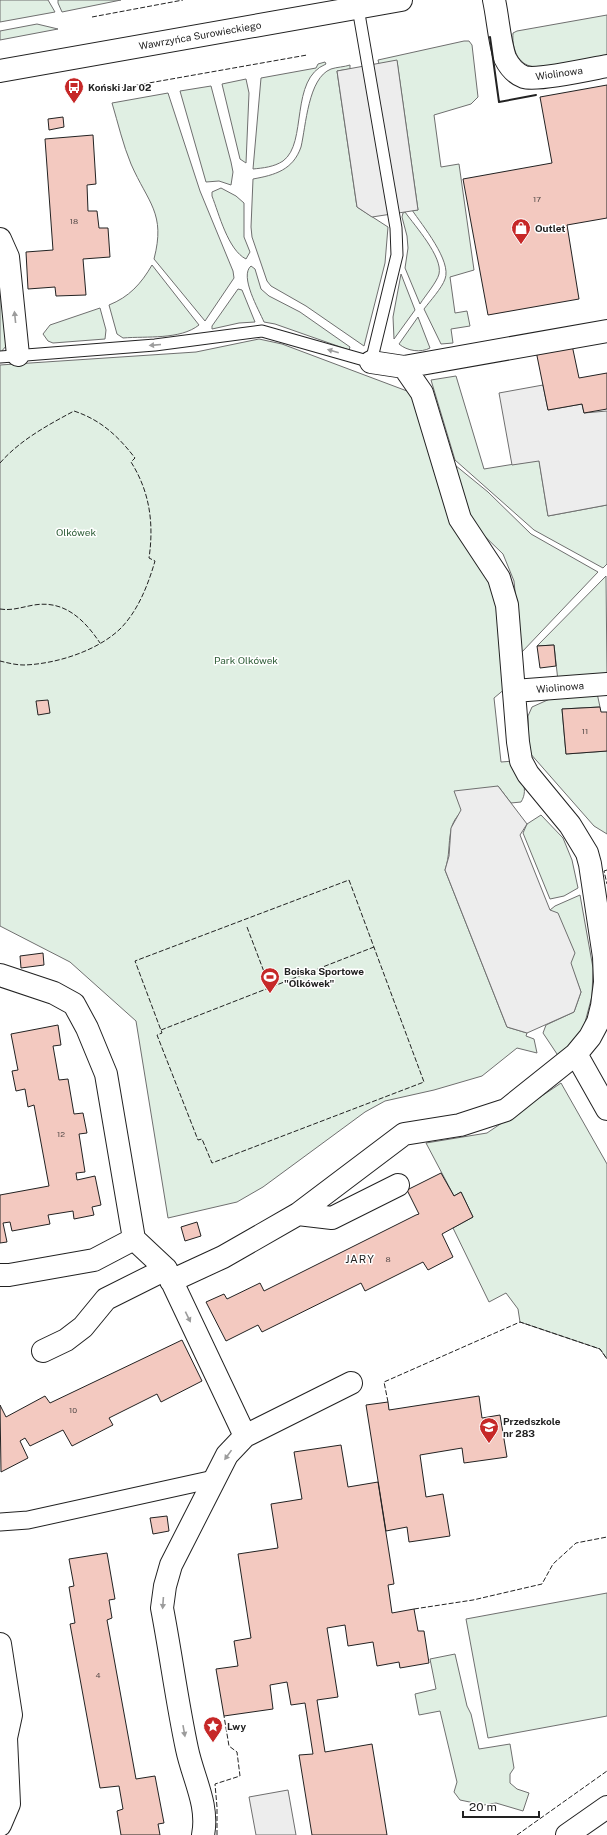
<svg xmlns="http://www.w3.org/2000/svg" width="607" height="1835" viewBox="0 0 607 1835" font-family="'Public Sans',sans-serif">
  <style>
    .green { fill: #e0efe3; stroke: #6f6f6f }
    .parking { fill: #ededed; stroke: #6f6f6f }
    .building { fill: #f3c9c0; stroke: #222 }
    .lines { fill: none; stroke-linecap: round; stroke-linejoin: round }
    .service-casing { stroke: #222; stroke-width: 13 }
    .pedestrian-casing { stroke: #222; stroke-width: 19 }
    .minor-casing { stroke: #222; stroke-width: 24 }
    .tertiary-casing { stroke: #222; stroke-width: 24 }
    .service { stroke: #fff; stroke-width: 11 }
    .pedestrian { stroke: #fff; stroke-width: 17 }
    .minor { stroke: #fff; stroke-width: 22 }
    .tertiary { stroke: #fff; stroke-width: 22 }
    .fence { stroke: #222; stroke-width: 1; stroke-dasharray: 5 2; stroke-linecap: butt }
    .wall { stroke: #222; stroke-width: 2 }
    .oneway { fill: #9c9c9c }
    .labels { text-anchor: middle; dominant-baseline: central; stroke-width: 3; stroke-linejoin: round; paint-order: stroke }
    .number-label { font-size: 8px; fill: #564c4a }
    .street-label { font-size: 10px; fill: #222; stroke: #fff }
    .poi-label { font-size: 10px; font-weight: bold; fill: #222; stroke: #fff; text-anchor: start }
    .park-label { font-size: 10px; fill: #2f5e38; stroke: #fff }
    .neighbourhood-label { font-size: 11px; letter-spacing: 1px; fill: #222; stroke: #fff }
  </style>
  <rect width="100%" height="100%" fill="#fff"/>
  <!-- green -->
  <path class="green" d="M0,0H48L55,12L0,22Z
    M58,0H121L62,12L58,3Z
    M607,15V55C592,58 542,69 530,66C516,62 512,46 513,33L517,31Z
    M37,24L58,29L0,40V31Z
    M464,41H469L472,45L478,97L471,104L434,115L441,167L459,164L474,270L450,277L455,313L467,311L470,326L451,329L453,343L441,344L424,309C430,301 442,288 445,279C452,261 422,225 412,210H418L397,61L379,64L378,60Z
    M325,62L326,64C289,79 308,143 283,161C274,167 263,168 253,169L261,78L316,68L318,64Z
    M350,65V69L337,71L357,207L388,227L385,263L364,346L306,306L271,286L267,281L252,237L251,227L253,179C275,175 293,170 301,147C306,126 308,78 331,69C337,67 344,67 350,65Z
    M246,79L249,93L246,163L240,159L222,84Z
    M211,86L231,162L233,172L231,185L219,181L206,182L180,91Z
    M168,93L200,191L233,271L234,278L205,321L154,259C166,213 148,203 131,164C123,145 118,123 112,103Z
    M221,188L236,196L244,203V237L250,252L246,259C228,250 219,214 212,196V192Z
    M405,212C415,226 443,257 439,274C437,282 425,296 420,304L405,268L408,248L407,236L402,217L403,213Z
    M0,264L7,345L0,353Z
    M152,265L199,325C180,340 147,336 123,338L117,334L109,305C129,297 141,284 152,265Z
    M251,266L255,269L261,289L269,296L300,312L350,347L349,350L275,324L264,322C259,310 239,276 251,266Z
    M401,274L415,310L394,339L393,317Z
    M238,289L242,290L255,322L239,323L212,329V326Z
    M100,308L106,330L105,339L53,343L48,341L43,334L50,325Z
    M418,317L430,348C421,353 407,351 399,344Z
    M259,339L282,344L407,391L417,401L497,574L506,688L494,698L501,762L514,761C519,774 530,788 521,802L511,803L498,786C483,796 454,810 451,830C448,845 450,855 445,870L507,1027L527,1033L526,1036L534,1039L537,1053L517,1048L482,1076L434,1090L385,1101L365,1112L263,1187L237,1202L168,1218L136,1021L70,962L0,926V365L196,352Z
    M456,376L484,469L539,460L548,516L607,505V564L603,568L534,530L455,460L431,380Z
    M450,461L488,492L531,534L598,572L521,653L514,581L503,554L470,522Z
    M606,576L607,677L558,681L554,645L537,646Z
    M597,693L600,707L562,709L566,754L607,751V834L594,826L529,752L528,716L532,707L552,698Z
    M541,815L563,838L572,860L578,888L564,896L550,899L523,833L527,824Z
    M580,895L593,968L592,996L583,1030L559,1057L543,1033L546,1025L574,1012L581,992L550,910L555,906Z
    M561,1083L607,1164V1359L600,1349L520,1322L518,1309L506,1293L489,1302L453,1228L473,1217L461,1192L454,1196L426,1143L487,1133Z
    M607,1593V1716L488,1738L466,1619Z
    M455,1654L467,1706L471,1714L479,1749L510,1744L514,1768L510,1774V1783L517,1789L529,1793L523,1811L496,1803L484,1805L460,1800L454,1792L457,1782L440,1711L419,1715L415,1694L436,1689L430,1659Z"/>
  <!-- parking -->
  <path class="parking" d="M397,60L418,210L372,217L357,207L337,71Z
    M543,385L548,410L582,404L584,413L607,411V505L548,516L539,461L512,465L499,393Z
    M498,786L527,824L520,835L550,910L558,913L575,953L571,963L581,992L574,1012L527,1033L507,1027L445,870L449,856L451,828L461,810L454,791Z
    M288,1790L296,1835H256L249,1797Z"/>
  <!-- building -->
  <path class="building" d="M607,85V218L567,225L579,299L488,315L463,179L552,163L540,97Z
    M63,117L64,127L49,130L48,119Z
    M93,135L96,184L87,185L88,211H97L99,228H108L110,257L83,259L86,295L56,296L55,287L28,289L26,252L53,250L45,139Z
    M572,345L579,378L607,373V409L584,413L582,404L548,410L536,351Z
    M554,645L556,666L540,668L537,646Z
    M48,700L50,713L38,715L36,701Z
    M600,707L601,712H607V751L566,754L562,709Z
    M43,953L44,965L21,968L20,956Z
    M58,1025L61,1045L53,1046L59,1080L68,1079L74,1114L83,1113L87,1133L79,1134L85,1172L76,1173L77,1180L95,1176L101,1205L92,1207L94,1215L74,1219L73,1211L48,1215L50,1224L12,1231L10,1222L3,1223L7,1242L0,1243V1195L49,1186L34,1105L28,1107L25,1089L16,1091L12,1071L18,1070L11,1034Z
    M441,1173L454,1196L461,1192L473,1217L442,1234L453,1257L428,1270L423,1262L365,1291L361,1283L262,1332L258,1325L226,1341L206,1302L224,1294L227,1299L260,1283L264,1291L416,1215L419,1214L407,1190Z
    M197,1222L201,1236L185,1241L181,1227Z
    M182,1340L202,1381L161,1402L157,1394L109,1418L113,1425L72,1446L63,1430L30,1446L25,1438L20,1441L28,1458L1,1472L0,1405L6,1417L45,1396L50,1403Z
    M479,1396L482,1418L500,1415L507,1457L464,1463L462,1448L420,1455L426,1497L443,1494L450,1536L409,1542L407,1527L386,1531L366,1405L388,1402L389,1410Z
    M341,1445L348,1487L378,1482L394,1584L388,1585L392,1613L414,1609L418,1631H424L429,1663L400,1668L399,1662L377,1666L373,1642L348,1646L345,1625L327,1628L338,1697L317,1700L325,1752L372,1744L387,1835H312L299,1755L313,1754L305,1703L291,1705L287,1682L270,1685L273,1709L224,1716L216,1669L238,1666L234,1641L251,1638L238,1554L278,1548L271,1504L302,1499L294,1452Z
    M167,1516L169,1531L153,1534L150,1518Z
    M107,1553L115,1599L109,1600L112,1618L107,1620L136,1779L155,1776L164,1823L158,1824L160,1835H121L117,1811L123,1809L119,1786L100,1788L70,1624L75,1623L69,1587L74,1586L69,1559Z"/>
  <g class="lines">
    <defs>
      <path id="service" d="M0,357L155,345L262,331L371,362L397,255L396,228L358,8"/>
      <path id="pedestrian" d="M0,1522L28,1520L214,1479"/>
      <path id="minor" d="M494,0C498,18 499,40 505,58C509,66 516,74 524,77C537,81 591,69 607,66
        M0,239L8,257L18,355
        M404,367L607,331
        M514,691L607,684
        M0,975L54,993L74,1004L87,1028L106,1074L134,1239L166,1269L245,1436L227,1455L171,1565L165,1586L162,1608C171,1655 177,1702 187,1749C193,1778 209,1805 203,1835
        M576,1054L607,1109
        M298,1214L332,1218L398,1185
        M0,1275H9L94,1260L134,1239
        M171,1281L223,1257L298,1214L404,1134L460,1125L506,1110L576,1054L590,1037L598,1022L602,1006L605,982L604,957L590,864L587,853L570,825L528,774L521,761L518,742L507,605L499,578L460,519L422,393L404,367L371,362
        M43,1351L66,1340L83,1327L106,1299L166,1269
        M245,1436L351,1383
        M0,1644L11,1715L6,1738L9,1804L0,1825
        M567,1835L607,1807"/>
      <path id="tertiary" d="M0,71L401,0"/>
    </defs>
    <!-- service casing -->
    <use href="#service" class="service-casing"/>
    <!-- pedestrian casing -->
    <use href="#pedestrian" class="pedestrian-casing"/>
    <!-- minor casing -->
    <use href="#minor" class="minor-casing"/>
    <!-- tertiary casing -->
    <use href="#tertiary" class="tertiary-casing"/>
    <!-- service -->
    <use href="#service" class="service"/>
    <!-- pedestrian -->
    <use href="#pedestrian" class="pedestrian"/>
    <!-- minor -->
    <use href="#minor" class="minor"/>
    <!-- tertiary -->
    <use href="#tertiary" class="tertiary"/>
    <!-- fence -->
    <path class="fence" d="M92,17L183,0
      M115,89L307,55
      M0,463C20,440 48,425 74,411C101,420 118,436 135,458L131,462C150,492 154,524 149,558L155,561C148,585 138,611 120,629C97,651 56,664 24,665C16,665 8,663 0,661
      M0,609C12,611 22,607 34,605C64,600 84,619 100,643
      M607,870L604,871L607,884
      M349,880L424,1082L212,1163L202,1139L198,1140L157,1035L162,1033L135,961Z
      M247,927L266,977
      M161,1030L374,947
      M388,1402L384,1382L520,1322L600,1349L607,1359
      M414,1609L473,1600L542,1584L553,1564L576,1543L607,1537
      M217,1835V1807L215,1784L240,1776L237,1752L229,1746L224,1716
      M517,1835L607,1771"/>
    <!-- wall -->
    <path class="wall" d="M490,37L499,102L536,95"/>
  </g>
  <!-- one-way arrows -->
  <defs><path id="oneway-solid" d="M-6-.8H1V-3.2L6.5 0L1 3.2V.8H-6Z"/></defs>
  <g class="oneway">
    <use href="#oneway-solid" transform="translate(15 317) rotate(-96)"/>
    <use href="#oneway-solid" transform="translate(155 345) rotate(175)"/>
    <use href="#oneway-solid" transform="translate(333 351) rotate(-164)"/>
    <use href="#oneway-solid" transform="translate(188 1317) rotate(64)"/>
    <use href="#oneway-solid" transform="translate(228 1455) rotate(126)"/>
    <use href="#oneway-solid" transform="translate(163 1603) rotate(94)"/>
    <use href="#oneway-solid" transform="translate(184 1731) rotate(80)"/>
  </g>
  <!-- icons -->
  <defs>
    <symbol id="bus-pin" viewBox="-11 -11 22 30"><path d="M0 17L-7.5 6A9.5 9.5 0 1 1 7.5 6Z" fill="#c62828" stroke="#fff"/><path d="M-5-6H5V4H4V6H2V4H-2V6H-4V4H-5ZM-3.5-4V0h7V-4ZM-3.5 1.2v1.5H-2V1.2ZM2 1.2v1.5H3.5V1.2Z" fill="#fff"/></symbol>
    <symbol id="shop-pin" viewBox="-11 -11 22 30"><path d="M0 17L-7.5 6A9.5 9.5 0 1 1 7.5 6Z" fill="#c62828" stroke="#fff"/><path d="M-5-2.5h2.3a2.7 3.5 0 0 1 5.4 0H5L5.5 6h-11ZM-1.5-2.5h3a1.5 2.3 0 0 0-3 0Z" fill="#fff"/></symbol>
    <symbol id="stadium-pin" viewBox="-11 -11 22 30"><path d="M0 17L-7.5 6A9.5 9.5 0 1 1 7.5 6Z" fill="#c62828" stroke="#fff"/><path d="M0-5a6.5 5 0 1 0 0 10a6.5 5 0 1 0 0-10ZM-3.5-1.8h7v3.6h-7Z" fill="#fff"/></symbol>
    <symbol id="school-pin" viewBox="-11 -11 22 30"><path d="M0 17L-7.5 6A9.5 9.5 0 1 1 7.5 6Z" fill="#c62828" stroke="#fff"/><path d="M0-5L7-2L0 1L-7-2ZM-4 1L0 2.5L4 1V4Q0 6-4 4Z" fill="#fff"/></symbol>
    <symbol id="sight-pin" viewBox="-11 -11 22 30"><path d="M0 17L-7.5 6A9.5 9.5 0 1 1 7.5 6Z" fill="#c62828" stroke="#fff"/><path d="M0-6L1.8-2.2L6-1.7L2.9 1.2L3.7 5.4L0 3.3L-3.7 5.4L-2.9 1.2L-6-1.7L-1.8-2.2Z" fill="#fff"/></symbol>
  </defs>
  <g fill-rule="evenodd">
    <use href="#bus-pin" x="63" y="76" width="22" height="30"/>
    <use href="#shop-pin" x="510" y="217" width="22" height="30"/>
    <use href="#stadium-pin" x="259" y="966" width="22" height="30"/>
    <use href="#school-pin" x="478" y="1416" width="22" height="30"/>
    <use href="#sight-pin" x="202" y="1715" width="22" height="30"/>
  </g>
  <g class="labels">
    <!-- number labels -->
    <g class="number-label">
      <text x="537" y="199">17</text>
      <text x="74" y="221">18</text>
      <text x="585" y="731">11</text>
      <text x="61" y="1134">12</text>
      <text x="388" y="1259">8</text>
      <text x="73" y="1410">10</text>
      <text x="98" y="1675">4</text>
    </g>
    <!-- street labels -->
    <g class="street-label">
      <text transform="translate(200 35) rotate(-10)">Wawrzyńca Surowieckiego</text>
      <text transform="translate(559 73) rotate(-8)">Wiolinowa</text>
      <text transform="translate(560 687) rotate(-5)">Wiolinowa</text>
    </g>
    <!-- poi labels -->
    <g class="poi-label">
      <text x="88" y="87">Koński Jar 02</text>
      <text x="535" y="228">Outlet</text>
      <text x="284" y="971">Boiska Sportowe<tspan x="284" dy="12">"Olkówek"</tspan></text>
      <text x="503" y="1421">Przedszkole<tspan x="503" dy="12">nr 283</tspan></text>
      <text x="227" y="1726">Lwy</text>
    </g>
    <!-- park labels -->
    <g class="park-label">
      <text x="76" y="532">Olkówek</text>
      <text x="246" y="660">Park Olkówek</text>
    </g>
    <!-- neighbourhood labels -->
    <g class="neighbourhood-label">
      <text x="360" y="1259">JARY</text>
    </g>
  </g>
  <!-- scale -->
  <path d="M463 1811v6h76v-6" fill="none" stroke="#222222" stroke-width="2"/>
  <text x="469" y="1811" font-size="12" fill="#222222" stroke="#ffffff" stroke-width="3" paint-order="stroke">20 m</text>
</svg>
